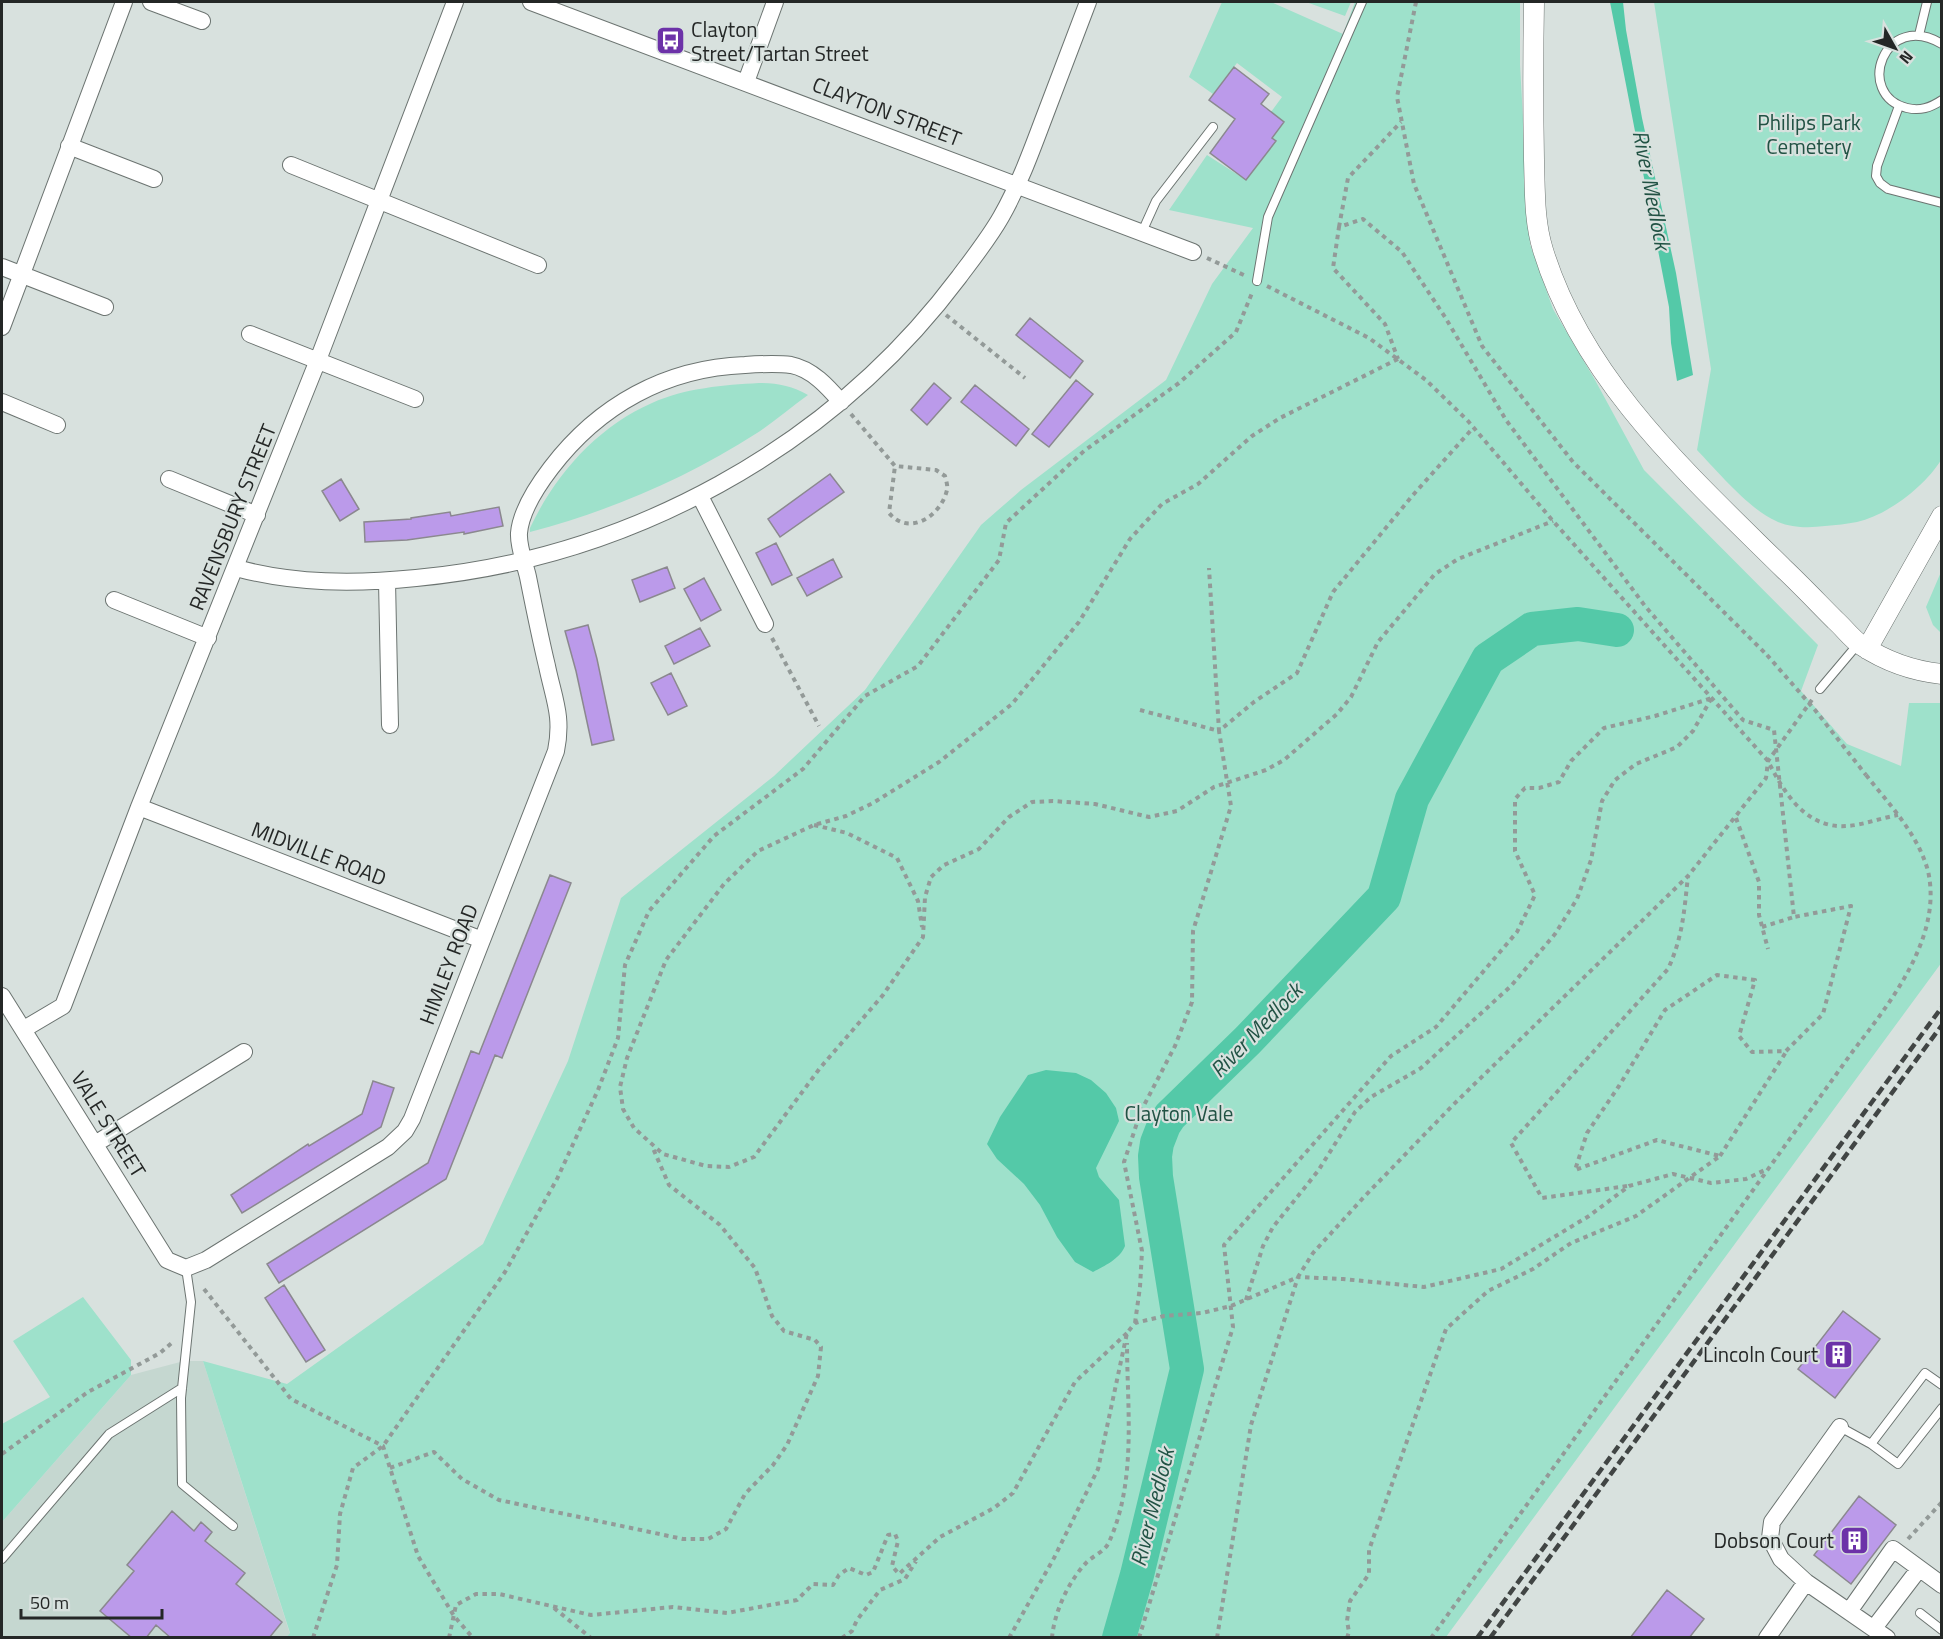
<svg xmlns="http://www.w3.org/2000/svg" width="1943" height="1639" viewBox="0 0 1943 1639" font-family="'Titillium Web',sans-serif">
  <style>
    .built { fill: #c5d7d0 }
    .green { fill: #9ee1cb }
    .water { fill: #54c9a8 }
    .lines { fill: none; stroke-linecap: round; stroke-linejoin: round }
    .river { stroke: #54c9a8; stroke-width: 34 }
    .building { fill: #bb9aea; stroke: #8b888f; stroke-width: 1.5 }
    .service-casing { stroke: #6c7471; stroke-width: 10 }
    .minor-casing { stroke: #6c7471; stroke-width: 18 }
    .tertiary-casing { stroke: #6c7471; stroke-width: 21 }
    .path { stroke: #939a98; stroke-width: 4; stroke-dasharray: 4.5 4.5; stroke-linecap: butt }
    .service { stroke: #fff; stroke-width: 8 }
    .minor { stroke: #fff; stroke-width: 16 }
    .tertiary { stroke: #fff; stroke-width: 20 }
    .rail { stroke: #414544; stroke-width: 4.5; stroke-dasharray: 9 4.5; stroke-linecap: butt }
    .path-bridge { stroke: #939a98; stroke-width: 4; stroke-dasharray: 4.5 4.5; stroke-linecap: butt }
    .labels { text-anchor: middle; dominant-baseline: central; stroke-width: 4.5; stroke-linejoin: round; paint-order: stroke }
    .poi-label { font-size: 21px; fill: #242726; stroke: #d8e1de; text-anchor: end }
    .street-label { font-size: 21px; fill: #242726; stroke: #d8e1de }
    .park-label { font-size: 21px; fill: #215244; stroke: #d8e1de }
    .water-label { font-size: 22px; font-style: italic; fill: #215244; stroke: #d8e1de }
  </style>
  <rect width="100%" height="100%" fill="#d8e1de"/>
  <!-- built -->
  <path class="built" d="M184,1361H203L290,1634L287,1638H2V1522L131,1375Z"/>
  <!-- green -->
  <path class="green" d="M1222,2H1271L1343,34L1355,2H1520V65L1530,244L1553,309L1595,380L1644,470L1818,645L1801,691L1847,744L1901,766L1909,703H1941L1942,962L1446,1637H287L290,1633L203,1361L287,1384L483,1244L568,1061L621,898L774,776L865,690L981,525L1021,490L1166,380L1212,284L1253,228L1169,210L1207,155L1246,180L1276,141L1272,138L1284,122L1271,112L1282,97L1237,63L1213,94L1189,77Z
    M1306,2H1351L1345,16Z
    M1654,2H1941V460C1925,486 1888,515 1857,522C1847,524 1836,525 1825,526C1809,528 1791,528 1776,521C1750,510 1717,471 1697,450L1711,369Z
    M759,383C778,383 792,386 808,395C791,407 774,422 757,433C687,478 610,511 530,532V528C555,475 597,427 652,403C685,388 724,385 759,383Z
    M1941,572V633L1933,625L1926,607Z
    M83,1297L131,1360V1375L2,1522V1424L50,1397L13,1341Z"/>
  <!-- water -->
  <path class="water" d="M1610,2H1623L1626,30L1642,118L1676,273L1693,375L1677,381L1671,343L1669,307Z
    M1046,1070L1076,1073L1091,1080L1106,1093L1116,1108L1119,1121L1096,1168L1099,1177L1119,1200L1125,1246C1120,1259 1104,1266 1093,1272L1075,1262L1057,1237L1040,1205L1024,1184L997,1159L987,1144L1000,1117L1028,1075Z"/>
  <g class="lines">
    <!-- river -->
    <path class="river" d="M1119,1638L1137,1575L1187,1369L1156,1177L1155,1156L1157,1143L1164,1125L1170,1116L1248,1040L1384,897L1412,799L1488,659L1532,629L1578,624L1617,630"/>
  </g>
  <!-- building -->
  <path class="building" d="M1234,67L1269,94L1261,104L1284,122L1272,138L1276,141L1246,180L1210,153L1235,119L1209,100Z
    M1030,318L1083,361L1070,378L1016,335Z
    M1076,380L1093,394L1049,447L1032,434Z
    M934,383L951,398L927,425L911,410Z
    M975,385L1029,429L1016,446L961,402Z
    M830,474L844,492L780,537L768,519Z
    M341,479L359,509L340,521L322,491Z
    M499,507L503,526L464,534V532L407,540L365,542L364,522L411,519V518L450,512L451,516Z
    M776,543L792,575L772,585L756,553Z
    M833,559L842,577L807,596L797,578Z
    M667,567L675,588L640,602L632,580Z
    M704,578L721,610L701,621L684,589Z
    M588,625L597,659L614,740L592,745L576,671L565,631Z
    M700,628L710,646L674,664L665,646Z
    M671,673L687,706L668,715L651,683Z
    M550,875L571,883L502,1058L495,1055L446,1179L279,1283L267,1264L428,1163L471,1051L479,1054Z
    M373,1081L394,1088L381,1127L242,1213L231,1195L308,1144L309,1146L362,1114Z
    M284,1285L325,1350L306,1362L265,1298Z
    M1843,1311L1880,1339L1835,1398L1798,1369Z
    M1859,1496L1896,1525L1851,1584L1814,1555Z
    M172,1511L194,1531L201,1522L212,1532L205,1541L245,1573L236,1584L282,1622L269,1638H171L156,1625L146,1638H132L100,1611L134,1571L127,1565Z
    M1667,1590L1704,1619L1689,1638H1630Z"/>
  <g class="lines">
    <defs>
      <path id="service" d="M1919,35L1927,2
        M1942,44C1884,9 1854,95 1907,108C1920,111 1930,108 1942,100
        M1899,106L1877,166L1876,176L1880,183L1888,189L1942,203
        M1142,232L1156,201L1213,127
        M1257,281L1268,217L1362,2
        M1820,689L1858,644
        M186,1268L191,1302L181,1398L182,1484L233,1526
        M1840,1427L1871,1444L1898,1464L1942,1408
        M1871,1444L1925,1373L1942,1385
        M2,1559L109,1434L182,1388
        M1920,1613L1942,1630"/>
      <path id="minor" d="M151,2L202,21
        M531,2L1193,252
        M746,82L775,2
        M69,146L154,179
        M291,165L538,265
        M2,267L105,307
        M2,327L124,2
        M250,334L415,399
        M2,402L57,425
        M169,479L257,515
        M700,496L765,624
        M236,568C295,584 355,584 416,578C629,558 830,449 959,277C974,257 989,238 1001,217C1018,187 1030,155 1042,123C1057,83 1073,42 1088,2
        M387,581L390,725
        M114,600L208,638
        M139,807L482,940
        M2,996L167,1260L186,1268L206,1260L388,1147L405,1131L412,1119L556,751C563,716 554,700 547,666C540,637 534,607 528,577C525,564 518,546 519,533C521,510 538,485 551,468C599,405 666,368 745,365C760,364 776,363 791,365C812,369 828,387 841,402
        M24,1029L63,1006L139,807L318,360L455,2
        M95,1144L244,1052
        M1806,1582L1781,1559L1770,1538L1772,1522L1840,1427
        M1850,1610L1893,1549L1942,1585
        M1874,1628L1919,1569
        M1767,1638L1806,1582L1887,1638"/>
      <path id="tertiary" d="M1534,2C1533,55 1533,107 1534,160C1535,191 1534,221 1543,250C1583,381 1690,476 1784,569C1801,585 1818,603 1835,620C1844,628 1852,639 1861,645C1885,661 1913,671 1942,674
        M1867,649L1942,516"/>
    </defs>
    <!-- service casing -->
    <use href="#service" class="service-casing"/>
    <!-- minor casing -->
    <use href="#minor" class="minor-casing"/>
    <!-- tertiary casing -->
    <use href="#tertiary" class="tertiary-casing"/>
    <!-- path -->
    <path class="path" d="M1416,2L1397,97L1414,184L1482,346L1573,462L1767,655
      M1339,227L1348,178L1401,122
      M1207,258L1246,276
      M1267,286L1369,338L1426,380L1468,421L1553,521L1768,761C1784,793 1806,829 1847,826C1863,825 1881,818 1898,815
      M946,315L1025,378
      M1398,359L1280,418L1252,436L1198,484L1162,504L1130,539L1079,622L1012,704L939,762L873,803L846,816L814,825L758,851L724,884L666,960L627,1058L620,1087L623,1109L634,1128L663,1154L706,1166L729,1167L754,1157L820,1068L883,995L923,937L925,897L931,877L944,865L979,849L1009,817L1032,802L1053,801L1095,804L1149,817L1177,811L1214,787L1266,770L1284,760L1337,714L1351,697L1378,642L1435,574L1458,559L1553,521
      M851,414L895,466L936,470L945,476C946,480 948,486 947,490C941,516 909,537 889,513L895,466
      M772,638L819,726
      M1140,710L1219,731L1209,568
      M1736,818L1759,882V915L1768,949
      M814,825L847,833L897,858L918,901L922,927
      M1762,927L1794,917
      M1720,1156L1786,1052
      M1627,1186L1542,1198L1511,1143L1668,969C1683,936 1684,912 1688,876
      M204,1289L291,1399L383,1446L418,1556L454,1616L473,1638
      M1246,1300L1263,1246L1273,1227L1318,1171L1355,1112L1371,1097L1421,1068L1511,986L1555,934L1577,899L1591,860L1602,801L1615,780L1636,764L1677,747L1693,731L1711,699
      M1135,1323L1140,1287L1142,1251L1124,1162L1141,1111L1175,1046L1192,1002L1193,931L1231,806L1219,731L1254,702L1297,673L1333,592L1413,495L1473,428
      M2,1454L88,1392L160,1353L174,1341
      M390,1468L434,1452L462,1479L499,1500L683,1539H708L726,1529L745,1494L773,1465L787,1445L818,1376L821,1347L815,1340L784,1331L772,1316L755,1268L720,1225L669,1185L652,1146
      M1908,1539L1942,1502
      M554,1608L591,1638
      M313,1638L337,1565L340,1514L353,1468L383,1446L505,1272L557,1179L598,1090L618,1038L625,965L649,911L714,836L803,769L865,696L918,666L999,560L1006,523L1084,451L1179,383L1236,332L1252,293
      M449,1638L456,1605L476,1594H499L591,1615L673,1607L727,1613L797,1600L813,1584L833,1585L839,1575L849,1568L866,1575L873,1572L888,1535L895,1534L898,1541L892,1566L899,1574L940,1537L994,1508L1013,1493L1075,1382L1127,1333
      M842,1638L852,1631L857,1620L880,1590L905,1579L916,1561
      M1009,1638L1054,1558L1098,1469L1127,1333L1135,1323L1164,1316L1202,1313L1231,1306L1298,1277L1313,1253L1364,1197L1453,1105L1688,876L1766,778L1768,761L1814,697
      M1052,1638C1054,1613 1068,1582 1086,1563C1092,1556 1105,1552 1109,1542C1137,1481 1127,1408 1127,1343
      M1139,1638L1233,1327L1224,1245L1391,1056L1436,1027L1517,932L1535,895L1515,851V799L1525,788H1539L1559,782L1571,761L1604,728L1655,716L1712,698
      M1217,1638L1251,1425L1298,1277L1343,1279L1424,1287L1501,1269L1589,1216L1629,1186L1673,1174L1711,1183L1746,1179L1767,1169
      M1347,1638L1349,1632L1347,1621L1350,1601L1369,1574V1550L1446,1329L1488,1291L1533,1269L1571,1243L1636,1216L1720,1156L1657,1140L1575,1170L1587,1133L1619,1086L1665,1010L1717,975L1755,980L1739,1036L1752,1052L1786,1051L1823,1014L1851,906L1794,917L1774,730L1743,720L1645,606L1506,420L1445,317L1402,252L1363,219L1339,227L1333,268L1385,324L1398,359
      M1431,1638L1853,1051C1890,1003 1943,937 1928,871C1918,834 1889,804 1866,775"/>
    <!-- service -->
    <use href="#service" class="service"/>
    <!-- minor -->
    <use href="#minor" class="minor"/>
    <!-- tertiary -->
    <use href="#tertiary" class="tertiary"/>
    <!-- rail -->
    <path class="rail" d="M1477,1638L1942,1007
      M1490,1638L1942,1025"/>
    <!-- path-bridge -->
    <path class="path-bridge" d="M1767,655L1815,710L1866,775"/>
  </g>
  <!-- icons -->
  <defs>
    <symbol id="bus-square" viewBox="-11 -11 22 22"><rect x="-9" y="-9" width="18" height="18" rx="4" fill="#6c32a8" stroke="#d8e1de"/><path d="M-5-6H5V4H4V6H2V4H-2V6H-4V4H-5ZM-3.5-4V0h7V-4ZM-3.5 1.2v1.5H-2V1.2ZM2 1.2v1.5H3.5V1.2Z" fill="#fff"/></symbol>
    <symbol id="building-square" viewBox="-11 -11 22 22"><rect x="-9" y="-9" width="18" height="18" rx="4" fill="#6c32a8" stroke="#d8e1de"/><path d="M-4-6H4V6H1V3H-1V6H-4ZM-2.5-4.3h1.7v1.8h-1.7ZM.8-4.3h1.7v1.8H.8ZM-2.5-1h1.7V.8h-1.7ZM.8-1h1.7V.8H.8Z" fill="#fff"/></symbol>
  </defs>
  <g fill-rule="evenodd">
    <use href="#bus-square" x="654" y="24" width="33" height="33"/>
    <use href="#building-square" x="1822" y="1338" width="33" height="33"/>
    <use href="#building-square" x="1838" y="1524" width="33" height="33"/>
  </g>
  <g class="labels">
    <!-- poi labels -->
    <g class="poi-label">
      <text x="691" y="29" text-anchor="start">Clayton<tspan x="691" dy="24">Street/Tartan Street</tspan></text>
      <text x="1818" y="1354">Lincoln Court</text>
      <text x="1834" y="1540">Dobson Court</text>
    </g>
    <!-- street labels -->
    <g class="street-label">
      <text transform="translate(887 111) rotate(21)">CLAYTON STREET</text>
      <text transform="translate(232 517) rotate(-68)">RAVENSBURY STREET</text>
      <text transform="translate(319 853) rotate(21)">MIDVILLE ROAD</text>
      <text transform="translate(448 964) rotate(-69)">HIMLEY ROAD</text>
      <text transform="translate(109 1124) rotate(58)">VALE STREET</text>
    </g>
    <!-- park labels -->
    <g class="park-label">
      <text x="1809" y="122">Philips Park<tspan x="1809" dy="24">Cemetery</tspan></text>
      <text x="1179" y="1113">Clayton Vale</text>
    </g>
    <!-- water labels -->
    <g class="water-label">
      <text transform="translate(1652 190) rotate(79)">River Medlock</text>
      <text transform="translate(1256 1030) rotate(-46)">River Medlock</text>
      <text transform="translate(1152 1507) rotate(-76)">River Medlock</text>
    </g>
  </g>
  <!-- border -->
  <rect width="1943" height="1639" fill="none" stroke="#242726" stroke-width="6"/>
  <!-- north arrow -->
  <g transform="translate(1895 48) rotate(130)" stroke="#d8e1de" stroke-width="4.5" paint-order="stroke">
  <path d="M0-4.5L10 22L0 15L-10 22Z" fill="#242726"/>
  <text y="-9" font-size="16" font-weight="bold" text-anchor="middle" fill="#242726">N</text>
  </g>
  <!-- scale -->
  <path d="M21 1609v9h141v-9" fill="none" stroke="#242726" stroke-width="3"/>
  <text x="30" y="1609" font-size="18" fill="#242726" stroke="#d8e1de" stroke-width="4.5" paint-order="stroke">50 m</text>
</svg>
